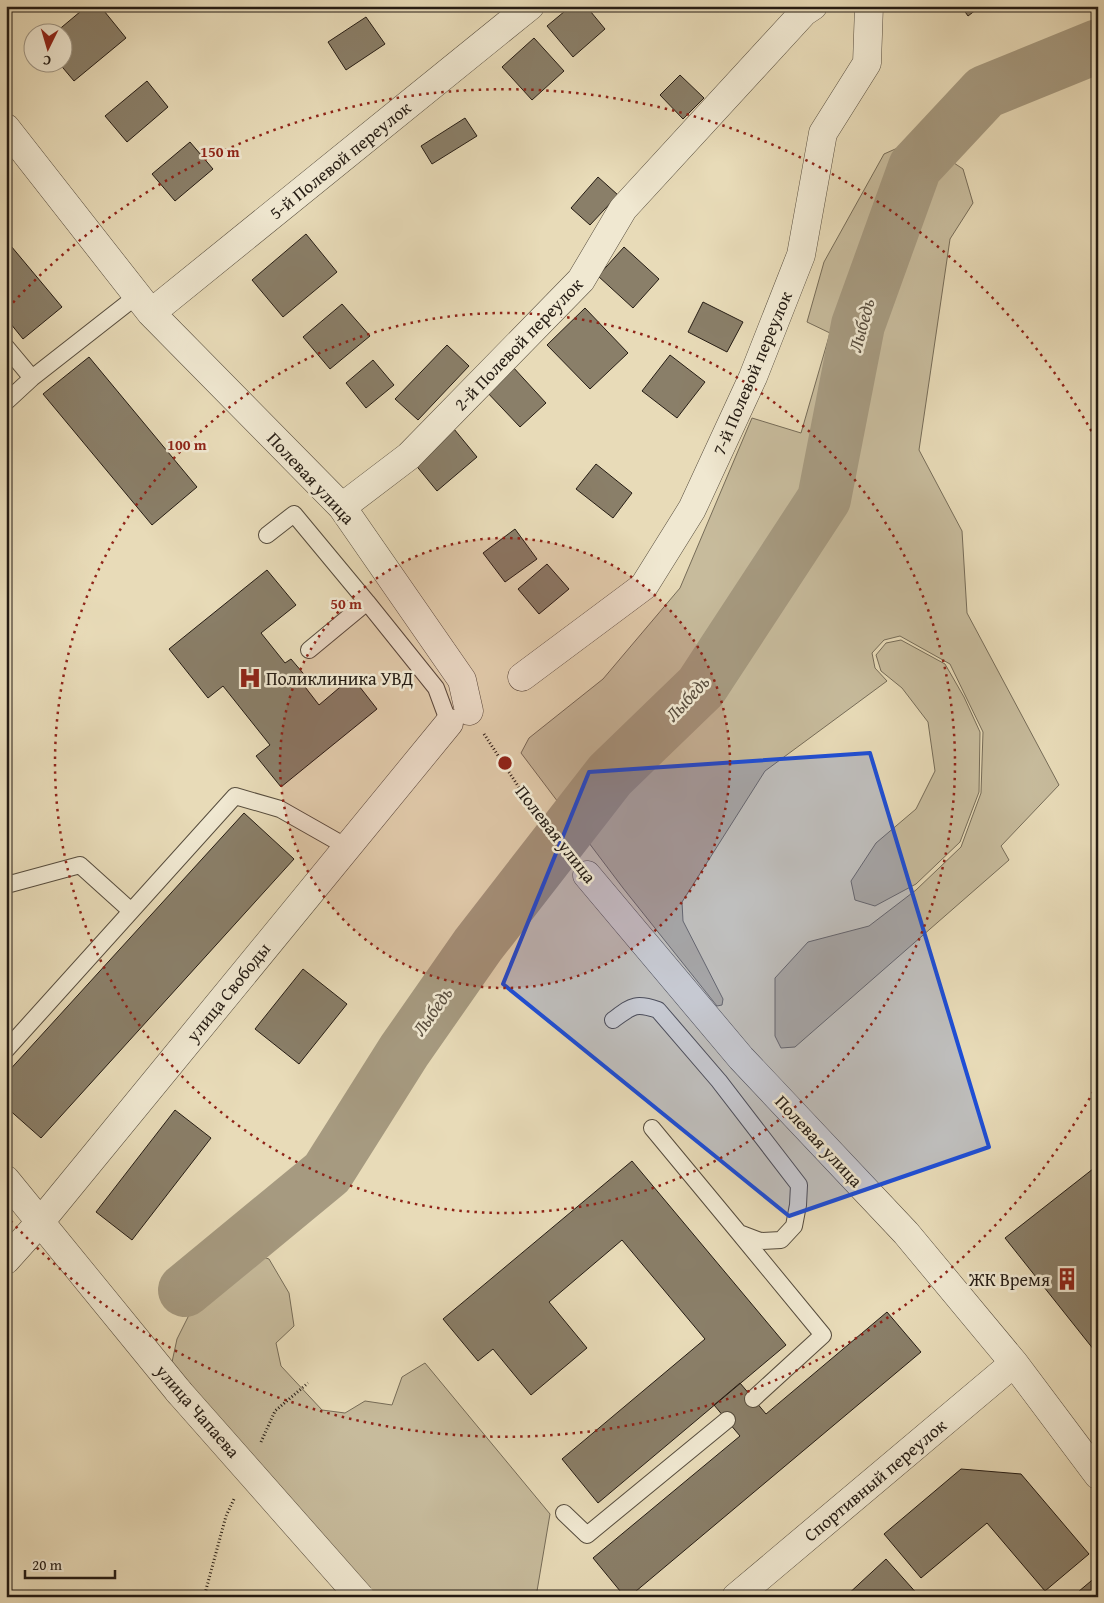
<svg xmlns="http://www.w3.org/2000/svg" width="1104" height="1603" viewBox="0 0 1104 1603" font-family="'Gentium Book Plus',serif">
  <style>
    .green { fill: #c7bb9c; stroke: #766c58 }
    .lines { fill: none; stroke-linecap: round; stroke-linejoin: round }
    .river { stroke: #a69a80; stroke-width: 54 }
    .building { fill: #8a7f69; stroke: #251c14 }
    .lane-casing { stroke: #564c3d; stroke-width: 18 }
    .street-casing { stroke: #564c3d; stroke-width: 29 }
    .path { stroke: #251c14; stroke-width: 3; stroke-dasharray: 1 2.5; stroke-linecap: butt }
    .lane { stroke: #f0e8d1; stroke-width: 16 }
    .street { stroke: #f0e8d1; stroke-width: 28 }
    .street-bridge-casing { stroke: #564c3d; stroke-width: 29; stroke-linecap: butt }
    .street-bridge { stroke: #f0e8d1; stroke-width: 28 }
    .marked { fill: #1d4ed8; fill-opacity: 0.2; stroke: #1d4ed8; stroke-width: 4; stroke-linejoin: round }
    .ring { fill: none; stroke: #8f2418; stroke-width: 2.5; stroke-dasharray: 2.5 5 }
    .labels { text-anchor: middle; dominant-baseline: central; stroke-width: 5; stroke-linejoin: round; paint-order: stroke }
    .street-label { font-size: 18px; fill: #251c14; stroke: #f0e8d1 }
    .poi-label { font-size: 18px; fill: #251c14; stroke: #f0e8d1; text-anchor: start }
    .water-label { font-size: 19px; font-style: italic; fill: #594e3f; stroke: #f0e8d1 }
    .centre { fill: #8f2418; stroke: #f0e8d1; stroke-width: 2.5 }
    .ring-label { font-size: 15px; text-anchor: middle; font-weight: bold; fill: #8f2418; stroke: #f0e8d1; stroke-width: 5; stroke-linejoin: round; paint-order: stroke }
  </style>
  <rect width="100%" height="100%" fill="#e8dbb8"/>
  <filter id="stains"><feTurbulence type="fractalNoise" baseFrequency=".004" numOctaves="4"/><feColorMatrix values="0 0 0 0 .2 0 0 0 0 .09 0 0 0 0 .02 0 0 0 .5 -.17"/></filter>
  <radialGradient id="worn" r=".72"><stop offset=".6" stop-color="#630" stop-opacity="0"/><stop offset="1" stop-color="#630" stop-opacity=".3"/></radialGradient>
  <!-- green -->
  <path class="green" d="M918,139L963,169L973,203L950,239L919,450L962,531L967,613L1059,785L1001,846L1009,860L795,1047L781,1048L775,1036V978L808,942L869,926L916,890L961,847L981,793L983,732L950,664L900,636L884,640L872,653L875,668L887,681L765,771L682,902L683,921L723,999L722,1005L717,1006L623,888L521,753L529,738L603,679L680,588L752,418L801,433L830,333L807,322L824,262L884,154Z
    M901,640L945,664L964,697L980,732L979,792L960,842L916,884L875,906L855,900L851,881L876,843L916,809L935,771L928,722L902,688L881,671L876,655L886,643Z
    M251,1253L269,1259L289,1293L294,1326L276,1343L281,1366L322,1410L345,1413L365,1401L392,1405L402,1377L425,1363L550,1514L536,1597H372L195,1396L172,1362L177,1339L197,1299L220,1274Z"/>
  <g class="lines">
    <!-- river -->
    <path class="river" d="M185,1290L327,1173L404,1051L478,945L610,775L701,687L824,499L858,325L915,167L985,92L1098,46"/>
  </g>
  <!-- building -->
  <path class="building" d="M87,6H100L126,38L74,81L58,62H62V32H56Z
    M571,6H586L605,29L573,57L547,26Z
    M961,6H981L968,16Z
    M366,17L385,44L346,70L328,42Z
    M534,38L564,71L532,100L502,67Z
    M680,75L704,98L683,119L660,95Z
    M147,81L168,107L127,142L105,116Z
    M465,118L477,136L432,164L421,146Z
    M190,142L213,169L175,201L152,174Z
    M598,177L618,195L590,225L571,208Z
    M306,234L337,272L283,317L252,280Z
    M6,240L62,307L23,339L6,318Z
    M624,247L659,279L633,308L598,276Z
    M703,302L743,322L727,352L688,332Z
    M342,304L370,336L330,369L303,337Z
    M585,308L628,353L590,389L547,345Z
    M447,345L469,366L418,420L395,399Z
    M670,355L705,382L677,418L642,391Z
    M89,357L197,487L152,525L43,394Z
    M373,360L394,385L366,408L346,383Z
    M512,366L546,403L520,427L485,390Z
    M454,429L477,457L437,491L414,463Z
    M596,464L632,493L613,518L576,489Z
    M515,529L537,559L505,582L483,553Z
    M547,564L569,589L539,614L518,589Z
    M267,570L296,605L261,633L285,663L291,659L308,679L302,683L319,705L352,677L377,709L281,787L256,756L270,745L223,686L208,698L169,649Z
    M244,813L294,859L41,1138L6,1107V1074Z
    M303,969L347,1004L299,1064L255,1029Z
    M175,1110L211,1138L132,1240L96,1212Z
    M632,1161L786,1345L598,1503L562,1459L705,1339L622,1240L549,1302L587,1348L531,1395L493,1349L478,1361L443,1319Z
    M1098,1165V1355L1005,1238Z
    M887,1312L921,1352L629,1597H625L593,1558L740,1436L714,1405L740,1383L766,1414Z
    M961,1469L1021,1474L1089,1554L1045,1591L987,1523L921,1578L884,1534Z
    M886,1559L920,1597H845Z
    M1097,1576L1098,1597H1072Z"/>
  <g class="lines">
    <defs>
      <path id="lane" d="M6,347L32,378
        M6,402L32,378L138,295
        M267,535L294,514L367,602
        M309,650L367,602L436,688L449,723
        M6,880L10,884L80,865L131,911
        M613,1020C632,1006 635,1002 658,1010L719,1081L799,1185L798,1205L794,1226L781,1240L760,1241L739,1233L652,1128
        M6,1050L235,796L280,809L347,847
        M739,1233L823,1335L753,1399
        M564,1513L587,1535L727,1420"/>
      <path id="street" d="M6,128L151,313L342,507L462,680L469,711
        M151,313L530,6
        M342,507L409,456L581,280L623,209L804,12L813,6
        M522,677L644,586L692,509L753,377L801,255L823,133L867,63L869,6
        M587,875L741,1058L906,1233L1014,1363L1098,1475
        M6,1180L179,1392
        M6,1260L41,1221L449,723
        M736,1597L1014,1363"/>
    </defs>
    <!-- lane casing -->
    <use href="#lane" class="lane-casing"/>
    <!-- street casing -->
    <use href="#street" class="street-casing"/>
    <!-- path -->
    <path class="path" d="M484,734L518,786L570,852
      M261,1442L275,1411L308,1383
      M204,1597L226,1516L235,1497"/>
    <!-- lane -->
    <use href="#lane" class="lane"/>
    <!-- street -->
    <use href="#street" class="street"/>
    <defs>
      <path id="street-bridge" d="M179,1392L360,1597"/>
    </defs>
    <!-- street-bridge casing -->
    <use href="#street-bridge" class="street-bridge-casing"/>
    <!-- street-bridge -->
    <use href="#street-bridge" class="street-bridge"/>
  </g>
  <!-- marked area -->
  <path class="marked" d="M870,753L989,1147L789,1216L503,984L589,772Z"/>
  <!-- distance rings -->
  <circle cx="505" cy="763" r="225" fill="#8f2418" fill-opacity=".12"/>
  <g class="ring">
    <circle cx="505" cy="763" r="225"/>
    <circle cx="505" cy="763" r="450"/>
    <path d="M1097 1085A674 674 0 0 1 8 1218M8 308A674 674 0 0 1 1097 441"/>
  </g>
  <!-- icons -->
  <defs>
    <symbol id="hospital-bare" viewBox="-9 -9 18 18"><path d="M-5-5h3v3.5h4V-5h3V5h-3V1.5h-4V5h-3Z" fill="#8f2418" stroke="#f0e8d1" stroke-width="2.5" paint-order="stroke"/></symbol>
    <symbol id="building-bare" viewBox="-9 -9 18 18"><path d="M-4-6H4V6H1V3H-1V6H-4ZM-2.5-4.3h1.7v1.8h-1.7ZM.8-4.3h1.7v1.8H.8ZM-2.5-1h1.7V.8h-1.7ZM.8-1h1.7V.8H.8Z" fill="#8f2418" stroke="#f0e8d1" stroke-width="2.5" paint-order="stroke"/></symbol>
  </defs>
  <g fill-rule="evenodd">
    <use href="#hospital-bare" x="234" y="662" width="32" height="32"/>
    <use href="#building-bare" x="1051" y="1263" width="32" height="32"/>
  </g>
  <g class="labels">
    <!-- street labels -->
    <g class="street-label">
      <text transform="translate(340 160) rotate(-39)">5-й Полевой переулок</text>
      <text transform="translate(518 344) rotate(-46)">2-й Полевой переулок</text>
      <text transform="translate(752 373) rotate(-67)">7-й Полевой переулок</text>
      <text transform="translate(311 478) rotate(47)">Полевая улица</text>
      <text transform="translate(556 834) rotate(52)">Полевая улица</text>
      <text transform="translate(228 992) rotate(-51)">улица Свободы</text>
      <text transform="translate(819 1141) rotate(47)">Полевая улица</text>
      <text transform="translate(198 1411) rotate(49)">улица Чапаева</text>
      <text transform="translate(875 1480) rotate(-40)">Спортивный переулок</text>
    </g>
    <!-- poi labels -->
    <g class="poi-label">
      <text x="266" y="678">Поликлиника УВД</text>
      <text x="1050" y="1279" text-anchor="end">ЖК Время</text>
    </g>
    <!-- water labels -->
    <g class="water-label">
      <text transform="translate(861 325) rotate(-75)">Лыбедь</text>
      <text transform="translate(687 698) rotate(-47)">Лыбедь</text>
      <text transform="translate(432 1011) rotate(-55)">Лыбедь</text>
    </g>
  </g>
  <circle cx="505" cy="763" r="8" class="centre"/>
  <g class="ring-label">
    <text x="220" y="157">150 m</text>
    <text x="187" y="450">100 m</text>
    <text x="346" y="609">50 m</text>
  </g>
  <!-- margin -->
  <rect width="1104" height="1603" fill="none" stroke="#e8dbb8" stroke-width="25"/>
  <rect x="8" y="8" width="1089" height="1588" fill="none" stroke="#251c14" stroke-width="2.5"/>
  <rect x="12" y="12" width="1079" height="1578" fill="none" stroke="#251c14"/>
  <!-- north arrow -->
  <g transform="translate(48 48) rotate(185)"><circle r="24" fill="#f0e8d1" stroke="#9f9685"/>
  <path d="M0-4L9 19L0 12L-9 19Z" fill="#8f2418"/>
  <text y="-8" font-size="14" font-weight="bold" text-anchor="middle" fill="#251c14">С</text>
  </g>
  <!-- scale -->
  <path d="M25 1570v8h90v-8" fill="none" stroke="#251c14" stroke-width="2.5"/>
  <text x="32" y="1570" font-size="15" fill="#251c14" stroke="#f0e8d1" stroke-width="4" paint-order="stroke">20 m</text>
  <rect width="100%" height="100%" filter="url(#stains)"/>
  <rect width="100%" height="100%" fill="url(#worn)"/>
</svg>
